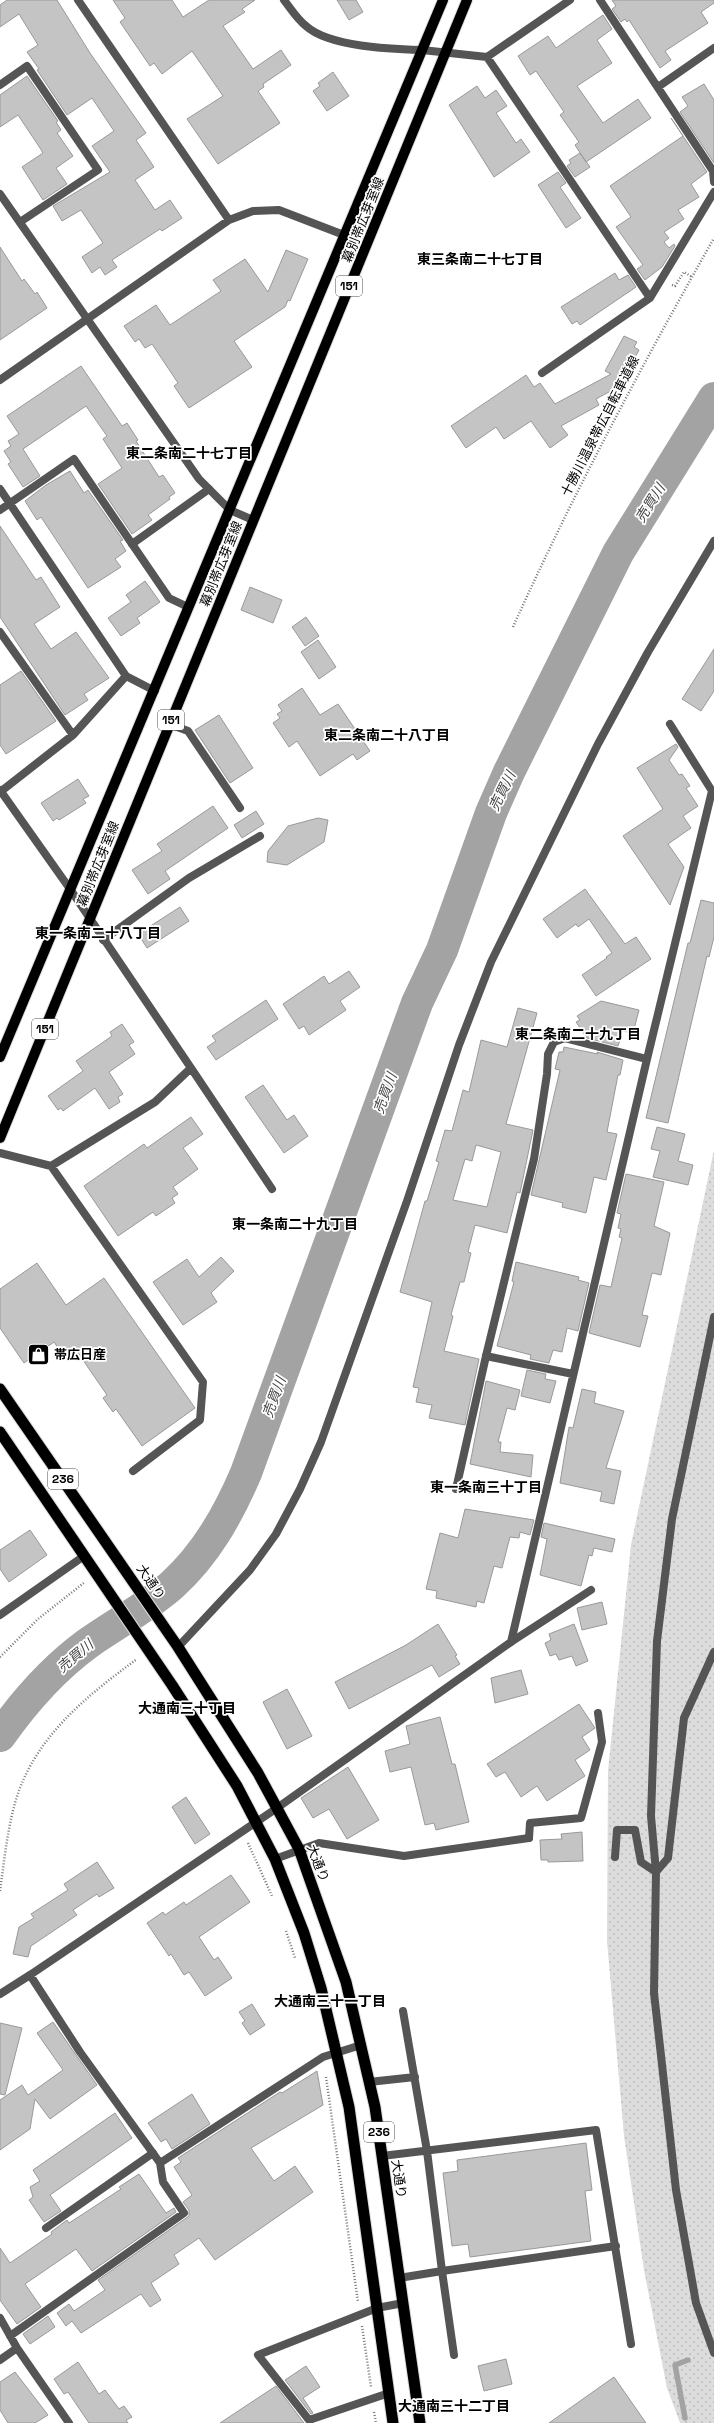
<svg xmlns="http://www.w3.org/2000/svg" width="714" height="2423" viewBox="0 0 714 2423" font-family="'Space Grotesk','Noto Sans JP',sans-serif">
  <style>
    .grass { fill: url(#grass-dots) }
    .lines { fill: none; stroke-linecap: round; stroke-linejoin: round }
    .stream { stroke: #a3a3a3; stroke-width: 5.5 }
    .river { stroke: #a3a3a3; stroke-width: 32 }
    .building { fill: #c4c4c4; stroke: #999; fill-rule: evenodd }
    .primary-casing { stroke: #dbdbdb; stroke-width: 12 }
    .trunk-casing { stroke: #dbdbdb; stroke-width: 13 }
    .path { stroke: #777; stroke-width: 2.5; stroke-dasharray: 1 2; stroke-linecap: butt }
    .service { stroke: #555; stroke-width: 8 }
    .minor { stroke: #555; stroke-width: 8 }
    .tertiary { stroke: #555; stroke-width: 8 }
    .primary { stroke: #000; stroke-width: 10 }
    .trunk { stroke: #000; stroke-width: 11 }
    .labels { text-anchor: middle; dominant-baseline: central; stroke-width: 3.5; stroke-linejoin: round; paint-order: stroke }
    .shield { fill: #fff; stroke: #4c4c4c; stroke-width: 1 }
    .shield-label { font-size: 12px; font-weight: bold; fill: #000 }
    .street-label { font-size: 13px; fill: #000; stroke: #fff }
    .poi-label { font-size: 13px; font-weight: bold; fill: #000; stroke: #fff; text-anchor: start }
    .neighbourhood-label { font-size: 14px; font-weight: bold; fill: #000; stroke: #fff }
    .water-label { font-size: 14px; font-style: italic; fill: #444; stroke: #fff }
  </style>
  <defs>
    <pattern id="grass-dots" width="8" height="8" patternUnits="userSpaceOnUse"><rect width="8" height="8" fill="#dcdcdc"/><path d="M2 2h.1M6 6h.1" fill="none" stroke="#bbb" stroke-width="1.8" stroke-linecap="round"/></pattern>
  </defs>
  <rect width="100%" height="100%" fill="#fff"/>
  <!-- grass -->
  <path class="grass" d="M714,1150V2423H680L667,2388L644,2270L624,2136L607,1941L608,1771L631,1545Z"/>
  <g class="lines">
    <!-- stream -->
    <path class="stream" d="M685,2418L675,2365L688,2360"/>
    <!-- river -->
    <path class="river" d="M0,1736C24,1702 53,1669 87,1644C115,1624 146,1608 172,1585C206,1554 228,1515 246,1473L417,1003L442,950L491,813L509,772L618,553L714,398"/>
  </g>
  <!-- building -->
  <path class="building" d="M7,0H57L90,53L146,133L136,140L154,167L135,180L155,210L170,200L182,218L162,231L160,229L112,260L117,267L105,275L100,267L92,273L82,257L103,243L81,210L62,221L53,206L110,172L92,146L114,131L92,98L67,115L37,70L39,69L27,52L38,45L19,14L0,27V5Z
    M113,0H172L183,17L209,0H255L242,9L245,12L223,26L253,69L281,50L291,65L263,84L264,87L258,91L280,123L218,164L187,119L223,96L192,51L162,74L154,63L150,66L120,22L125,18Z
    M337,0H356L363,12L349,20Z
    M612,0H714V3L701,12L708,23L665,51L671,60L660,68L629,20L627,22L625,19L621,22L612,9L616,6Z
    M603,15L612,29L597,40L612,63L577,86L603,123L638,99L651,118L586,162L575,145L579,142L560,115L564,112L536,71L530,75L518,56L548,36L556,48Z
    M333,72L349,96L327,111L313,91L320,86L318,83Z
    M27,76L58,121L56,122L61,130L57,133L73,156L56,168L67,184L43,200L22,167L43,153L40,148L18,115L0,127V95Z
    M704,84L714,100V163L680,112L688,106L682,97Z
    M477,86L485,98L496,90L507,106L496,113L516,143L521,139L530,152L494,177L449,105Z
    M671,118L707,172L691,184L699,197L678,210L684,219L664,232L669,238L664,242L669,248L674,244L675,246L662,267L645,280L637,269L643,265L616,227L631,217L610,186L683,136Z
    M580,153L590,167L575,177L567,166L571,163L569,160Z
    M558,172L566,183L560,187L581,218L566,228L538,185Z
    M0,247L22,281L24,279L35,294L37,292L47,308L0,340Z
    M286,250L308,259L290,301L288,300L285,307L234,341L252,367L189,408L174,386L178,383L152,344L145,348L139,339L135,342L124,326L156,305L170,325L221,291L213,280L245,259L268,292Z
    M615,273L619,280L628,275L636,287L580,325L577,321L572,324L561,307Z
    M624,336L637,342L634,347L639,350L620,386L596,399L599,405L561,426L568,435L550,448L531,421L504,439L496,427L466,448L451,426L526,375L534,387L540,383L555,404L611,374L605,371Z
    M81,366L122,426L127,423L138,440L136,441L159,477L163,475L175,493L169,497L170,499L148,515L152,520L132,534L98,484L122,468L103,439L107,436L86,406L23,449L40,476L23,487L8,464L11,462L4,451L11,446L8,441L19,434L7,416Z
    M70,471L84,493L88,490L123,540L120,541L126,551L115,559L121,567L88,588L41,517L37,520L25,501L46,485Z
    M0,526L36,580L41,577L60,607L34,624L51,649L76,632L109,678L84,694L88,700L65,715L0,617Z
    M145,581L160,602L137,618L140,623L121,636L108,618L131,602L126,595Z
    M250,587L282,600L273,623L241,610Z
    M306,617L319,636L305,646L292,627Z
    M318,640L336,667L319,679L301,652Z
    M714,649V691L701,711L682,699Z
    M21,671L56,721L6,754L0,745V685Z
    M302,688L320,715L338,704L370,751L357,760L353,754L320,776L297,741L289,747L273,723L280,718L277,714L282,711L278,705Z
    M219,715L253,768L230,783L195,730Z
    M676,744L678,747L669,760L679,775L682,774L690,786L686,788L698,806L683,816L691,828L668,844L684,867L670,905L623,836L663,809L637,768Z
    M78,779L89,796L83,799L86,803L59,820L57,818L53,821L41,803Z
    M213,806L228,828L165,871L170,879L148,894L132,870L162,851L157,844Z
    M256,811L264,824L242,838L234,825Z
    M318,818L328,820L324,842L287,865L267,862L268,851L288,826Z
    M585,889L625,944L636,937L651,959L596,996L582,975L607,958L606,957L612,953L589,919L578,927L576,924L557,938L543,919Z
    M701,900L714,903V937L709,957L707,956L668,1123L646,1118L688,943H690Z
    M180,907L189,921L147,948L138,934Z
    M349,971L360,987L340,1001L346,1010L309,1035L304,1026L299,1029L283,1004L324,976L329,984Z
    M266,1000L278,1019L216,1060L207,1047L216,1041L212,1036Z
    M601,1001L639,1010L633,1033L623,1031L618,1046L587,1038L576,1022L580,1020L577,1016Z
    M518,1008L537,1013L506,1124L533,1130L520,1193L517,1192L507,1233L475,1225L468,1252L471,1253L464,1282H460L451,1315L453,1316L444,1351L479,1359L465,1425L429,1418L432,1405L416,1402L419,1388L413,1387L432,1302L400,1292L425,1201H427L439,1162L436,1161L445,1130L452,1131L463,1090L469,1092L481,1040L507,1047ZM476,1145L501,1152L487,1207L453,1200L465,1159L472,1161Z
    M122,1024L134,1042L129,1045L135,1054L109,1072L123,1094L118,1097L120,1102L109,1109L95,1088L63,1111L61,1108L58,1110L48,1096L83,1071L76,1061L112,1036L110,1032Z
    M564,1047L598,1054L597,1052L623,1060L620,1075H618L607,1132L617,1134L606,1180L594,1177L586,1213L562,1207L563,1203L531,1195L560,1070L555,1069L559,1052H563Z
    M263,1085L287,1120L294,1115L308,1136L284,1153L245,1097Z
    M191,1117L203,1134L183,1148L198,1169L173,1187L178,1194L172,1198L175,1203L156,1216L153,1212L118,1236L84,1186L144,1144L147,1148Z
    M657,1127L685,1134L678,1161L693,1165L688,1185L653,1177L660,1151L651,1149Z
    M626,1174L664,1182L654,1226L670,1233L661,1275L652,1273L642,1315L648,1316L640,1347L589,1333L600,1285L611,1287L622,1238L619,1237L621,1229L618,1228L621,1214L617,1213Z
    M221,1257L234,1271L211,1293L217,1302L183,1325L153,1282L187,1259L199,1277Z
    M516,1262L579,1277L578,1280L589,1283L578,1331L567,1328L562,1352L553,1350L549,1363L530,1359L531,1355L497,1346L514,1282L512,1281Z
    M37,1263L66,1305L104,1278L195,1408L142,1446L116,1409L113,1412L103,1398L107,1395L74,1347L63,1355L54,1342L24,1363L0,1328V1289Z
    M527,1370L546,1374L545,1379L556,1381L550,1403L521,1396Z
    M486,1381L520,1390L515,1410L507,1408L498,1442H501L500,1452L533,1455L531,1477L470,1464Z
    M582,1389L596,1392L594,1403L624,1411L606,1468L621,1471L614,1504L600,1501L602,1492L560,1483L569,1427L573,1428Z
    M465,1509L534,1520L530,1535L520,1532L519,1538L510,1537L502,1568L494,1566L484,1603L477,1601L476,1607L436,1598L437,1591L426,1589L440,1533L458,1538Z
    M544,1523L615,1539L612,1552L594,1548L592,1556L589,1555L581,1586L540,1575L547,1539L541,1537Z
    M30,1530L47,1555L9,1582L0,1569V1550Z
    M602,1602L607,1624L582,1630L577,1608Z
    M438,1624L457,1655L455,1656L460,1664L439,1677L432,1665L349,1709L335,1682L406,1645Z
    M574,1624L588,1661L576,1666L572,1656L559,1660L556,1654L550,1656L545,1643L551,1640L549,1634Z
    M521,1670L528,1694L495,1703L491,1678Z
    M287,1689L312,1736L287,1749L263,1702Z
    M579,1704L595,1728L582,1737L590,1750L575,1760L585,1776L547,1801L537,1786L521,1797L505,1772L496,1777L487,1764Z
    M440,1717L452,1764H455L469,1822L436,1830L434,1823L425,1825L411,1767L390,1772L385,1751L410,1744L406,1726Z
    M348,1767L379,1820L347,1839L329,1809L313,1818L301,1798Z
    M186,1797L210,1834L195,1844L172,1807Z
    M582,1832L583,1861L548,1862V1860H541L540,1840L562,1839L561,1834Z
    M97,1862L114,1888L99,1897L97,1894L73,1910L77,1915L31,1946L28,1957L13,1954L19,1927L34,1918L31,1914L68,1890L64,1884Z
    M231,1875L250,1902L199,1937L214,1960L218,1957L232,1978L205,1996L189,1972L184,1975L171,1954L169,1956L147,1923L163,1912L165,1915L184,1902L186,1905Z
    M252,2004L265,2025L250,2035L242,2023L245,2021L239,2012Z
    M53,2022L97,2085L50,2119L35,2099L30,2129L0,2150V2100L22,2085L28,2095L63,2070L37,2033Z
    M0,2023L22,2028L5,2095L0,2094Z
    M317,2071L323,2105L251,2148L274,2181L295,2166L313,2192L215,2260L199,2238L174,2255L179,2264L151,2283L161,2300L150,2307L141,2294L81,2333L72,2321L66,2326L57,2313L69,2304L74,2311L105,2290L98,2280L189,2216V2210L183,2202L192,2195L174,2167L181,2162L178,2158L280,2092L282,2093Z
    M192,2094L210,2124L172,2149L166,2139L161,2142L148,2123Z
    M115,2113L132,2138L50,2195L61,2211L44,2222L29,2200L33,2197L30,2187L40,2181L33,2170Z
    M586,2143L592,2190L585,2191L591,2241L470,2257L468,2244L452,2246L443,2173L458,2171L457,2160Z
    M139,2174L166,2213L174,2208L176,2212L92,2271L76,2249L25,2284L41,2307L17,2324L0,2300V2248L10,2263L52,2234L51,2232L67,2220L69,2223L83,2214L121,2189L119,2187Z
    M48,2316L55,2327L30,2344L23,2334Z
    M506,2359L512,2384L484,2391L478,2366Z
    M78,2362L99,2394L105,2390L119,2409L124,2406L132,2417L126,2420L128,2423H89L68,2392L64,2394L54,2379Z
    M306,2366L320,2387L303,2398L313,2413L311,2414L285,2380Z
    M15,2372L48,2415L35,2423H8L0,2410V2382Z
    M614,2377L646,2423H549Z
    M276,2386L304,2423H220Z"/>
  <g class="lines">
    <defs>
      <path id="primary" d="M0,1057L443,0
        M0,1138L467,0"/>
      <path id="trunk" d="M0,1389L178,1647L258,1773L299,1849L346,1982L375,2107L420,2423
        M0,1432L172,1685L237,1786L275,1859L304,1933L321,1988L349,2107L393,2423"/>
    </defs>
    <!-- primary casing -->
    <use href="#primary" class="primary-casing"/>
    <!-- trunk casing -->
    <use href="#trunk" class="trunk-casing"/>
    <!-- path -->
    <path class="path" d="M672,285L675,286L684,272L692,277
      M513,627C573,494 642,365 714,238
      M0,1657L38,1619L85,1582
      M248,1843L272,1896
      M0,1891C4,1862 7,1832 15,1803C33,1739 85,1697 137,1659
      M286,1931L295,1958
      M326,2077L358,2302
      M362,2326L371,2387
      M374,2412L376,2423"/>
    <!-- service -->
    <path class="service" d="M0,85L27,66L98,170L20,222
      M132,544L209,489
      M169,724L188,731L240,808
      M103,940L189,878L260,836
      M456,1489L486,1356
      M511,1642L591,1590
      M529,1838L530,1823L581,1818L602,1742L598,1713
      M656,1872L668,1858L684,1718L714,1652
      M0,1994L30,1975
      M403,2011L427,2151L442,2271L616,2246
      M369,2082L415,2077
      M382,2156L596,2130L631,2344
      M46,2228L153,2153
      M399,2278L442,2271L454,2355
      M389,2393L309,2420L258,2355L377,2308L403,2303"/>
    <!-- minor -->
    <path class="minor" d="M78,0L229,220
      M600,0L713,171L714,182
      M422,50L487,57L570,0
      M487,57L650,298
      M658,87L714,48
      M542,373L650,298L714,192
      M0,380L229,220L253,211L279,210L344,235
      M0,489L126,676L155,691
      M0,510L74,459L169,598L188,607
      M0,632L73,735
      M0,792L73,735L126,676
      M191,1068L272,1189
      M0,1153L51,1166L155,1102L191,1068L70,889
      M51,1166L203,1382L200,1420L133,1471
      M714,1317L672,1519L657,1641L651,1816L656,1872L654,1993L676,2190L696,2303L714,2353
      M573,1374L486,1356L534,1159L547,1074L548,1054L554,1042L565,1038L647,1059
      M0,1615L84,1556
      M178,1647L250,1570L276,1534L300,1489L321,1442L407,1201L459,1045L491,962L598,744L648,652L714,541
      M615,1857L617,1830H635L641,1862L656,1872
      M275,1859L319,1843L404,1856L529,1838
      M160,2163L80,2052L30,1975L277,1808L511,1642L647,1059L712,791L670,724
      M0,2318L17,2348L69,2423
      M10,2336L184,2213L163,2182L160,2163L323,2057L361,2045
      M0,2360L17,2348"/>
    <!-- tertiary -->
    <path class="tertiary" d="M284,0C291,9 297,19 306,26C329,47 392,49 422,50
      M0,194L199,479L230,510L253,520
      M0,790L70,889"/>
    <!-- primary -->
    <use href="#primary" class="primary"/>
    <!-- trunk -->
    <use href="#trunk" class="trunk"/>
  </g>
  <!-- icons -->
  <defs>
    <symbol id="shop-square" viewBox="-11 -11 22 22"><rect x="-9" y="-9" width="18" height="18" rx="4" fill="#000" stroke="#fff"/><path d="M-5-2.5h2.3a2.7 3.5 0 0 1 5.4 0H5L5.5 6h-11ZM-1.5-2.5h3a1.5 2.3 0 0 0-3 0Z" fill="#fff"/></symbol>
  </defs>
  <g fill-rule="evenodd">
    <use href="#shop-square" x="26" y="1342" width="25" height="25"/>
  </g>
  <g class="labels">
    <!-- shield labels -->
    <g class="shield">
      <rect x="336" y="276" width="26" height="20" rx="3"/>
      <rect x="158" y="710" width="26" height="20" rx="3"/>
      <rect x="32" y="1019" width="26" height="20" rx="3"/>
      <rect x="48" y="1469" width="30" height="20" rx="3"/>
      <rect x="364" y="2122" width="30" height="20" rx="3"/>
    </g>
    <g class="shield-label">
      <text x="349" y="286">151</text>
      <text x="171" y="720">151</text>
      <text x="45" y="1029">151</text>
      <text x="63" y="1479">236</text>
      <text x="379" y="2132">236</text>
    </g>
    <!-- street labels -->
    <g class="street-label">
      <text transform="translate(363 220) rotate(-68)">幕別帯広芽室線</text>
      <text transform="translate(600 426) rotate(-63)">十勝川温泉帯広自転車道線</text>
      <text transform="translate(221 564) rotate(-68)">幕別帯広芽室線</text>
      <text transform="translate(98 864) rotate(-68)">幕別帯広芽室線</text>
      <text transform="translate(151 1582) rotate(56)">大通り</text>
      <text transform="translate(318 1863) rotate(69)">大通り</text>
      <text transform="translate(399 2179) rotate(82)">大通り</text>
    </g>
    <!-- poi labels -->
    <g class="poi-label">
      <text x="54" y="1354">帯広日産</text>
    </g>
    <!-- neighbourhood labels -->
    <g class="neighbourhood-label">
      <text x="480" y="259">東三条南二十七丁目</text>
      <text x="189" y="453">東二条南二十七丁目</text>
      <text x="387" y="735">東二条南二十八丁目</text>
      <text x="98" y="933">東一条南二十八丁目</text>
      <text x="578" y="1034">東二条南二十九丁目</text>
      <text x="295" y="1224">東一条南二十九丁目</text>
      <text x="486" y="1487">東一条南三十丁目</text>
      <text x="187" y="1708">大通南三十丁目</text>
      <text x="330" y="2001">大通南三十一丁目</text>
      <text x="454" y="2406">大通南三十二丁目</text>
    </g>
    <!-- water labels -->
    <g class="water-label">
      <text transform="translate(650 503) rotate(-58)">売買川</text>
      <text transform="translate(502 791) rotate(-64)">売買川</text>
      <text transform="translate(385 1093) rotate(-70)">売買川</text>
      <text transform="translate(274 1397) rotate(-70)">売買川</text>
      <text transform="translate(75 1656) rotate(-40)">売買川</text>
    </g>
  </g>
</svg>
